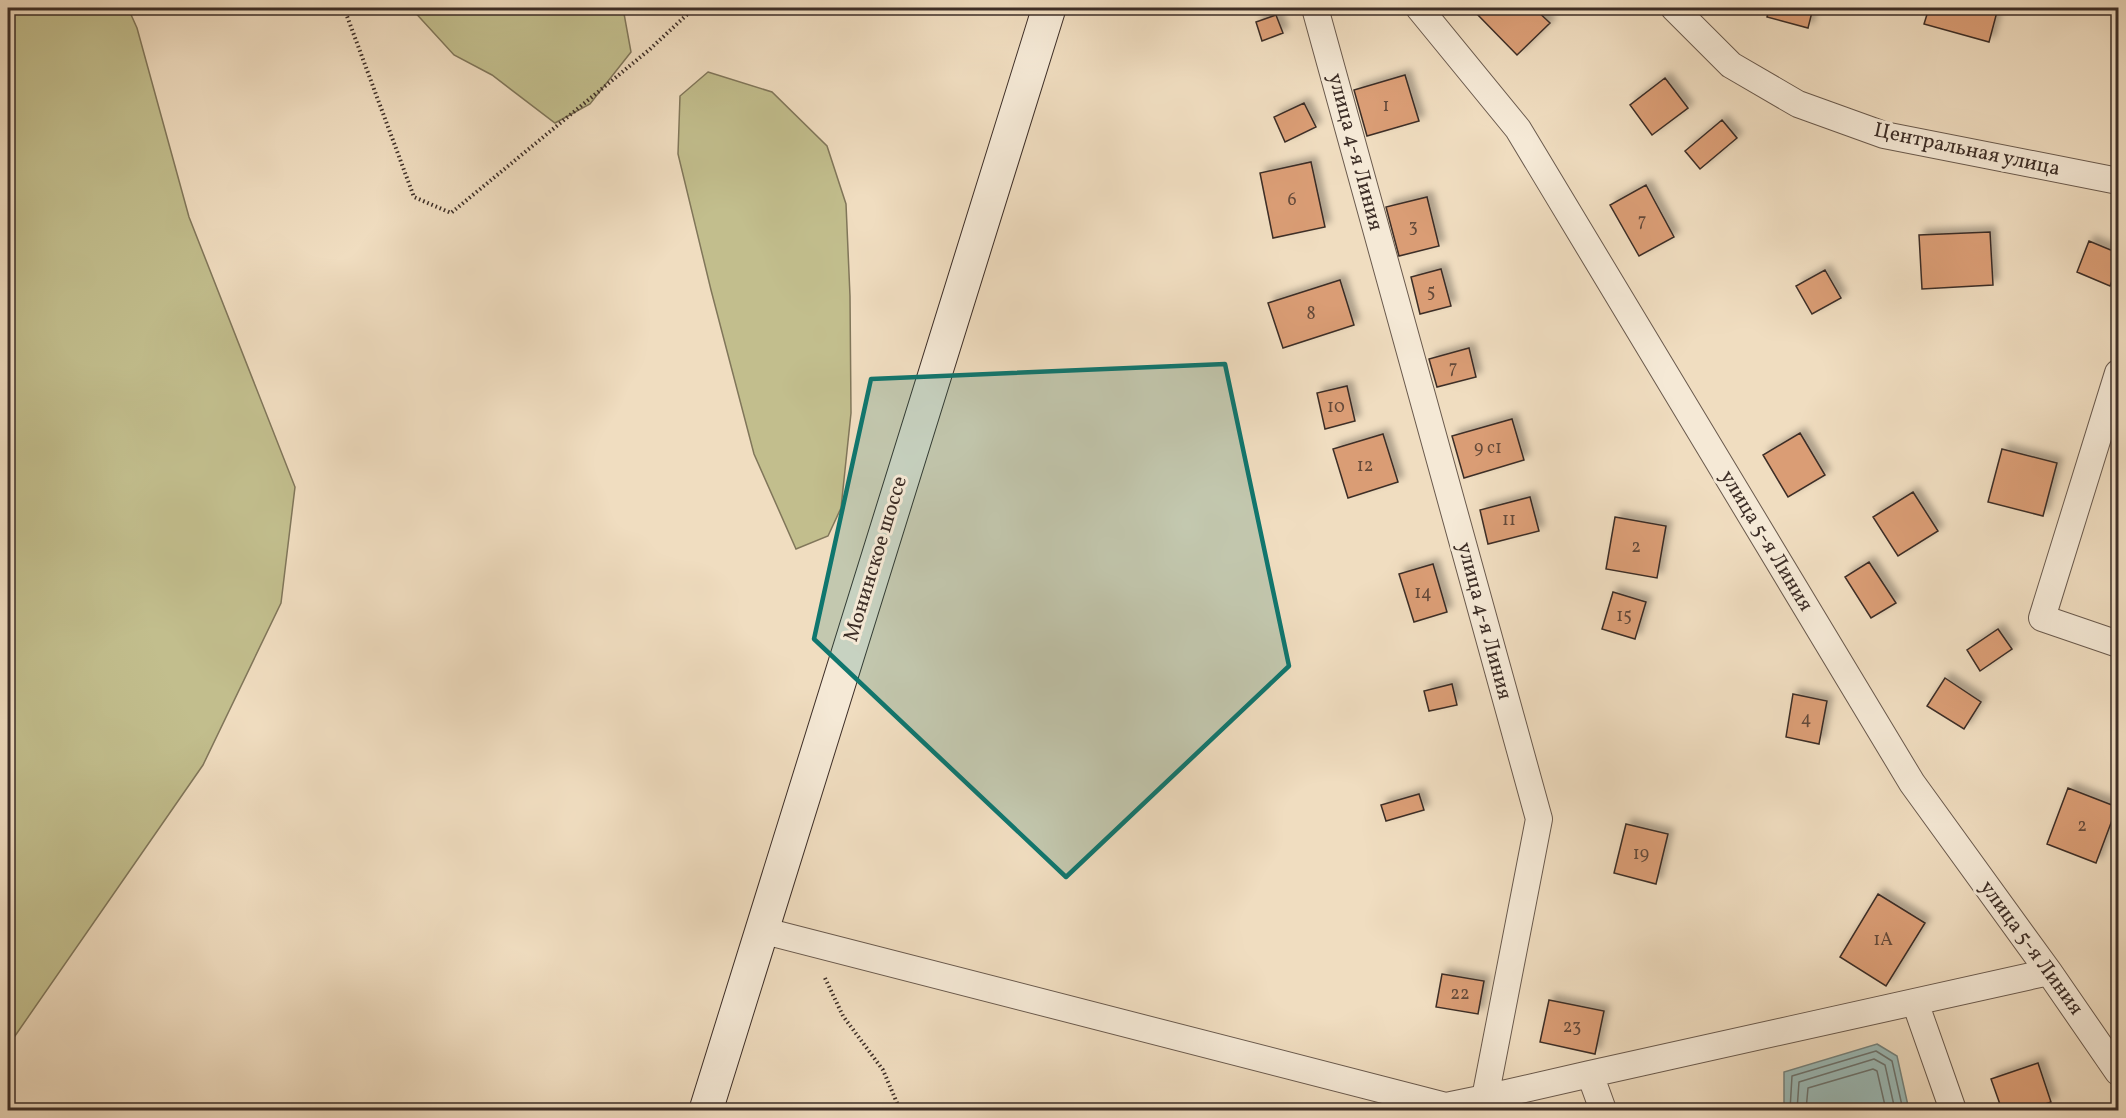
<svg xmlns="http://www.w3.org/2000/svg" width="2126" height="1118" viewBox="0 0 2126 1118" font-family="Vollkorn,serif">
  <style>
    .green { fill: #c2be8d; stroke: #80765a; stroke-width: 1.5 }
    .water { fill: #9bbbb8; stroke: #75837e; stroke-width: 1.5 }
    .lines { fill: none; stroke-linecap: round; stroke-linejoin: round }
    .shore { stroke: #6c7470; stroke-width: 1.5 }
    .building { fill: #da9d74; stroke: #3d2e27; stroke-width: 1.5; filter: url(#shadow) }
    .street-casing { stroke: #6a5a4d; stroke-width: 28 }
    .secondary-casing { stroke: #3d2e27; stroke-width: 35 }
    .path { stroke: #3d2e27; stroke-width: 4; stroke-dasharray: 1.5 3; stroke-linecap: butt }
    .street { stroke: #f5e9d6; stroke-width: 26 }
    .secondary { stroke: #f5e9d6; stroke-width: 33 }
    .marked { fill: #0f766e; fill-opacity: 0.2; stroke: #0f766e; stroke-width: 4.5; stroke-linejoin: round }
    .labels { text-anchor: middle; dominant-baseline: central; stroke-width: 6; stroke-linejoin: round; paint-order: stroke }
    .number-label { font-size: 18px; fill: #644a3a }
    .street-label { font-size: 21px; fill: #3d2e27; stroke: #f5e9d6 }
  </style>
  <defs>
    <filter id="shadow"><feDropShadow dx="5.5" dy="-5.5" stdDeviation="3" flood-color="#0004"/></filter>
  </defs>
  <rect width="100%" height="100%" fill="#f0ddc0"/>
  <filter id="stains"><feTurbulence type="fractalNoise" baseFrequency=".00333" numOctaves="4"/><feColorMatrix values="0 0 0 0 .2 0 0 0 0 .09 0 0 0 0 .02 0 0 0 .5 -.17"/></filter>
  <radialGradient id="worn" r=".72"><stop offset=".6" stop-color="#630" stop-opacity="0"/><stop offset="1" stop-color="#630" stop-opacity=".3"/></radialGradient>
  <!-- green -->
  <path class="green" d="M8,8H128L137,28L189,217L295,487L281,603L203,765L8,1046Z
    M411,8H623L631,52L590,104L555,123L492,75L454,55Z
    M708,72L772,92L827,146L846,204L850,296L851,413L841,508L828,536L796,549L754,454L711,290L678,154L680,96Z"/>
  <!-- water -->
  <path class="water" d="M1877,1044L1897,1056L1909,1110H1784V1072Z"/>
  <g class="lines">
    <!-- shore -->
    <path class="shore" d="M1790,1110L1792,1076L1876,1051L1892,1061L1903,1110
      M1797,1110L1799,1082L1874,1059L1885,1065L1895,1110
      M1806,1110L1808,1088L1873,1069L1877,1071L1886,1110"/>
  </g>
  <!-- building -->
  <path class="building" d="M1482,8H1534L1550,23L1517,55L1476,13Z
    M1769,8H1813L1808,28L1767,17Z
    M1929,8H1998L1989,42L1924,24Z
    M1276,15L1283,33L1262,41L1256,22Z
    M1405,75L1419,121L1367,136L1354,90Z
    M1665,78L1688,108L1652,135L1630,105Z
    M1304,103L1316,127L1285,142L1274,117Z
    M1722,120L1737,138L1700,169L1685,151Z
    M1311,162L1325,227L1273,238L1260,173Z
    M1646,185L1674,237L1639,256L1610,205Z
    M1427,197L1439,246L1399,256L1386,207Z
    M1990,232L1993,285L1922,289L1919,235Z
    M2089,241L2118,253V266L2110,286L2077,272Z
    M1441,269L1451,306L1420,314L1411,277Z
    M1825,270L1841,298L1812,314L1796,286Z
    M1340,280L1354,325L1283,348L1268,303Z
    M1469,348L1476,377L1437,387L1429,359Z
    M1347,386L1355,421L1325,429L1317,393Z
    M1512,419L1524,460L1464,478L1452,436Z
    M1800,433L1825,475L1788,497L1763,455Z
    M1383,434L1398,482L1348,498L1333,449Z
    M2002,449L2057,463L2043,516L1988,502Z
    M1913,492L1938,531L1898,556L1873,517Z
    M1530,497L1539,531L1488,544L1480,510Z
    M1615,517L1666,526L1657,578L1606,569Z
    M1869,562L1896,603L1871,618L1845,577Z
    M1433,564L1447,612L1414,622L1399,574Z
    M1613,592L1646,602L1635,639L1602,629Z
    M1998,629L2012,649L1980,671L1967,650Z
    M1945,678L1981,702L1964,729L1927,706Z
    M1452,684L1457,705L1429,711L1424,691Z
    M1793,694L1827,701L1819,744L1786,737Z
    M2068,788L2117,807L2096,863L2047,844Z
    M1419,794L1424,810L1386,821L1381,805Z
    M1626,824L1668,834L1656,884L1614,873Z
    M1878,894L1925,923L1886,986L1840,957Z
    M1442,974L1484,981L1478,1014L1436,1007Z
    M1549,1000L1604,1011L1595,1054L1540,1042Z
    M2038,1063L2051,1102L2028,1110H2002L1991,1079Z"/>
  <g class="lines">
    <defs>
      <path id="street" d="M1315,8L1539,819L1485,1098L1590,1074L1603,1110
        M1419,8L1518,129L1912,783L2049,972L2118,1072
        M1674,8L1731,65L1798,104L1884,135L2118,181
        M2118,373L2042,618L2118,644
        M761,930L1446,1106L1485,1098
        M1915,1002L1953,1110
        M1590,1074L2049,972"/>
      <path id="secondary" d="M706,1110L1049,8"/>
    </defs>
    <!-- street casing -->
    <use href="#street" class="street-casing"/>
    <!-- secondary casing -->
    <use href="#secondary" class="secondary-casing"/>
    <!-- path -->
    <path class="path" d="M344,8L414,197L451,213L649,50L694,8
      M825,978L843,1016L883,1070L900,1110"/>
    <!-- street -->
    <use href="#street" class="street"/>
    <!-- secondary -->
    <use href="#secondary" class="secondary"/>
  </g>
  <!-- marked area -->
  <path class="marked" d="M1225,364L1289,666L1066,877L814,639L871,379Z"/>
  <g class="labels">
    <!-- number labels -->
    <g class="number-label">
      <text x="1386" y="106">1</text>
      <text x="1292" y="200">6</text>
      <text x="1642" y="221">7</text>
      <text x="1413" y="227">3</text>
      <text x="1431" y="292">5</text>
      <text x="1311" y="314">8</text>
      <text x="1453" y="368">7</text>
      <text x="1336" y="407">10</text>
      <text x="1488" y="448">9 с1</text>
      <text x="1365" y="466">12</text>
      <text x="1509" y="520">11</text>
      <text x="1636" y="547">2</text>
      <text x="1423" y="593">14</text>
      <text x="1624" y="616">15</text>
      <text x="1806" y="719">4</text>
      <text x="2082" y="826">2</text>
      <text x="1641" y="854">19</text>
      <text x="1883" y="940">1А</text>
      <text x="1460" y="994">22</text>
      <text x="1572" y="1027">23</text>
    </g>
    <!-- street labels -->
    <g class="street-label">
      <text transform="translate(1967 150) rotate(12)">Центральная улица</text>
      <text transform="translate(1355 152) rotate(75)">улица 4-я Линия</text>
      <text transform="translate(1766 541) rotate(59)">улица 5-я Линия</text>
      <text transform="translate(876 559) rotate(-73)">Монинское шоссе</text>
      <text transform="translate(1484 621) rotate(75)">улица 4-я Линия</text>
      <text transform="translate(2031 948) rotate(54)">улица 5-я Линия</text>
    </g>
  </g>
  <!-- margin -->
  <rect width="2126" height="1118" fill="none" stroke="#f0ddc0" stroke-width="30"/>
  <rect x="9" y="9" width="2108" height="1100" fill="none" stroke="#3d2e27" stroke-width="3"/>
  <rect x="15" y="15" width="2096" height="1088" fill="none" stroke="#3d2e27" stroke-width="1.5"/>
  <rect width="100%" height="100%" filter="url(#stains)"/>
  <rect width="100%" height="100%" fill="url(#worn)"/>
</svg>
